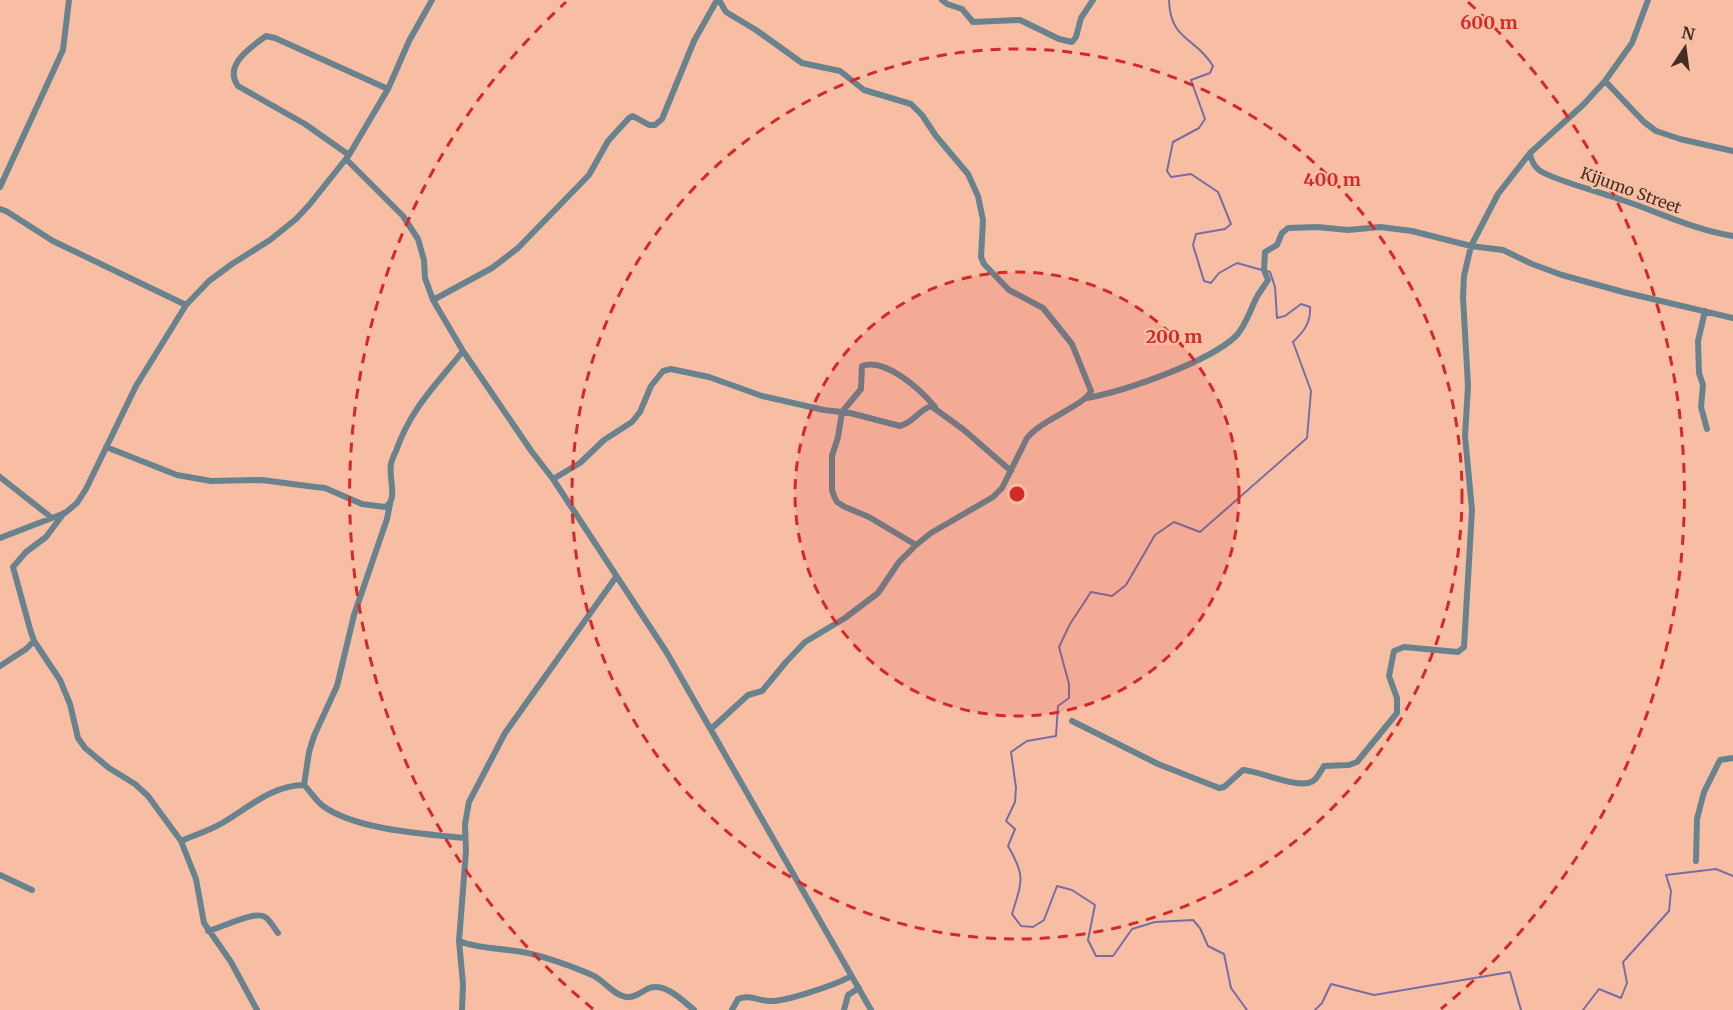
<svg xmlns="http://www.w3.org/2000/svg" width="1733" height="1010" viewBox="0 0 1733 1010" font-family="Merriweather,serif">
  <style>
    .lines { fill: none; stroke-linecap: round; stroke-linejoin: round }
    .stream { stroke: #776da5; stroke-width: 2 }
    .minor { stroke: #69838e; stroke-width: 6 }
    .ring { fill: none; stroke: #d62828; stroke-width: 3; stroke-dasharray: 10 8 }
    .labels { text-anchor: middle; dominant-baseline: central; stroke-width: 4.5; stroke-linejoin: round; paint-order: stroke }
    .street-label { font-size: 16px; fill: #442e23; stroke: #f8bea4 }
    .centre { fill: #d62828; stroke: #f8bea4; stroke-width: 3 }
    .ring-label { font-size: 18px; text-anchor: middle; font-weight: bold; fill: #d62828; stroke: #f8bea4; stroke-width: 4.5; stroke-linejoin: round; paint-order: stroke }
  </style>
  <rect width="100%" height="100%" fill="#f8bea4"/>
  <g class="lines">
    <!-- stream -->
    <path class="stream" d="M1169,0C1170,41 1196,37 1213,66L1210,73L1191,80L1205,119L1199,128L1173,142L1167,171L1171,177L1191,174L1218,192L1231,224L1225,229L1196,234L1193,245L1204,281L1211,283L1219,273L1237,263L1262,270
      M1247,1010L1231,988L1224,954L1208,946L1200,928L1193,920L1155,922L1132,929L1113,956H1096L1088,940L1095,905L1072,890L1057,886L1044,920L1033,927L1021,926L1012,914C1022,881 1026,877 1008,846L1015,829L1006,821L1015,802L1016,788L1011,752L1027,741L1056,736L1058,706L1069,698V684L1059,647L1070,624L1091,592L1112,596L1126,585L1155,535L1174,522L1200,532L1307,438L1311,391L1293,342C1304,331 1311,323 1310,307L1301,304L1285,316L1277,318L1275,287L1270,272L1267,271
      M1315,1010L1322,1003L1331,984L1374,995L1510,972L1521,1010
      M1583,1010L1599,989L1621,998L1627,983L1623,962L1669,911L1671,891L1666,875L1716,869L1733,876"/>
    <!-- minor -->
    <path class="minor" d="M942,0L947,4L962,9L973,22L1020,20L1059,39L1072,42L1076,37L1081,18L1093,0
      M1605,81L1644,122L1656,131L1680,139L1733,151
      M1530,154C1531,159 1534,166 1539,170C1552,180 1604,193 1622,200C1659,212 1694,230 1733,236
      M349,155L305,124L238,86C223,65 251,47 266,36L275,38L388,89
      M346,159L403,216L418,239L424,260L425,278L433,300L463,351L532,452L553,479L667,653L871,1010
      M0,187L63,50L69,0
      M0,209L6,211L53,241L186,305
      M433,300L492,268L518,248L589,175L608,141L629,118L633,116L649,125H655L662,119L694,41L717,0
      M1705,311L1698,341L1699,373L1703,385L1701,407L1707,429
      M1087,398C1125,391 1209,362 1236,336C1247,324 1250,309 1258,295C1261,290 1265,285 1268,280L1264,270L1265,252L1277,245L1282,233L1288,228L1317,227L1348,230L1380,227L1412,231L1471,246L1503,250L1532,264L1562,275L1623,292L1733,318
      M106,447L177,475L211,481L262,480L315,487L325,488L362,504L385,507C399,500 388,477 391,464C392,459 394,455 396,451C411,408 436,385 463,351
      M0,477L52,518
      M553,479L580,463L604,440L632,422L640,412L651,386L663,371L671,369L709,377L762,396L824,410L850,413L900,426C913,423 919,410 931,406L964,430L1011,471
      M64,513L46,537L26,552L13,567L30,629L34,641L60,680L70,704L78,738L85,748L109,768L135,784L148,796L181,841L196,879L204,923L231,962L257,1010
      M0,538L65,513L77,503L86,489L136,386L186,305L209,281L232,264L270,240L296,219L310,204L349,155L388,89L409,41L432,0
      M916,545L869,517L845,507L837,502L834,496L832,490V456L838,437L842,412L861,389L862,366C885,357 921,390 935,407
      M0,666L26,649L34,641
      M1072,721L1158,764L1219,788L1224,787L1243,770C1260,771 1299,790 1313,781C1318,778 1321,770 1324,766L1349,765L1357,762L1397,713V698L1389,676L1394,651L1404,647L1458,652L1464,647L1472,510L1465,436L1468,386L1463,297L1464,276L1471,246L1498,194L1530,153L1583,105L1605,81L1632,43L1648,0
      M711,729L748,695L762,691L786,662L805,642L845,618L878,593L899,562L916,545L931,533L993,497L1002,488L1027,438C1042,419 1084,406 1091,391L1072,344L1043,308L1009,290L984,264L981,257L983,220L978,196L968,174L936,136L922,115L911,104L864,90L840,71L802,63L756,30L726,12L719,0
      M304,785L309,752L314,736L337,686L354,615L387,519L390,504
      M181,841C195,835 211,830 224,822C249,807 273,785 304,785C311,792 316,801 323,806C356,830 425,834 465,838
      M1696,861L1697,819L1704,792L1720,760L1733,758
      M0,875L32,890
      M208,931C221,928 255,910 265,917C270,920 274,928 278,933
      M459,941C479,949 501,948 522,952C541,955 574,967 592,975C604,980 613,995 626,997C634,998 640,993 647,989C664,981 682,1000 694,1010
      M462,1010L463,984L459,941L466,851L465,824L469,802L505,733L616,577
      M732,1010L738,999C749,994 759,1001 770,1001C785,1002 838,984 851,976
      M844,1010L848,995L859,988"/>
  </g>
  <!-- distance rings -->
  <circle cx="1017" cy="494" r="222" fill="#d62828" fill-opacity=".12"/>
  <g class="ring">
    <circle cx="1017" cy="494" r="222"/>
    <circle cx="1017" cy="494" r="445"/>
    <path d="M593 1009A667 667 0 0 1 566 2M1468 2A667 667 0 0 1 1441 1009"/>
  </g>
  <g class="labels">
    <!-- street labels -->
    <g class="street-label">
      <text transform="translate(1631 190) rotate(20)">Kijumo Street</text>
    </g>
  </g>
  <circle cx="1017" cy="494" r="9" class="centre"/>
  <g class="ring-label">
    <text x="1489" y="29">600 m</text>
    <text x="1332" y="186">400 m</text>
    <text x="1174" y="343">200 m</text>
  </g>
  <!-- north arrow -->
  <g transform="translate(1685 48) rotate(13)" stroke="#f8bea4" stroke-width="4.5" paint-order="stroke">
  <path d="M0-4.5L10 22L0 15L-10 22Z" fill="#442e23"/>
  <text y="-9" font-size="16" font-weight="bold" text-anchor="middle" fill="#442e23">N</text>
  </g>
</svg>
